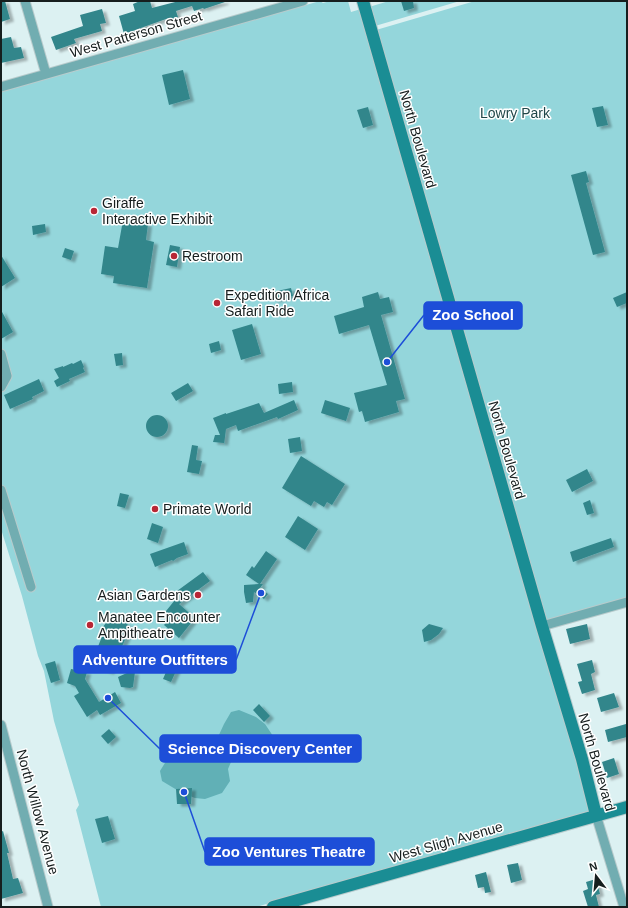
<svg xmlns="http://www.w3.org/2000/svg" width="628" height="908" viewBox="0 0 628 908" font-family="Arial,sans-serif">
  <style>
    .green { fill: #94d6db }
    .water { fill: #61b0b6 }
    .building { fill: #33868b; filter: url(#shadow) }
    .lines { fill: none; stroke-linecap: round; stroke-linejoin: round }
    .street-casing { stroke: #b8cbcc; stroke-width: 11 }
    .secondary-casing { stroke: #b8cbcc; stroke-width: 14 }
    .street { stroke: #71adb1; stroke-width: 9 }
    .secondary { stroke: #1a8d94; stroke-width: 12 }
    .poi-dot { fill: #b82635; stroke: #fff; stroke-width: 1.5 }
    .labels { text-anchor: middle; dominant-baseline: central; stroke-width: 3; stroke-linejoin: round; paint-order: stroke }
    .street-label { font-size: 14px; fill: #161e1e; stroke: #fff }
    .park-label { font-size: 14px; fill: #1f4648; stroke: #fff }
    .poi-label { font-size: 14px; fill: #161e1e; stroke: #fff; text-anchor: start }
    .leader { fill: none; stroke: #1d4ed8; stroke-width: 1.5 }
    .callout-dot { fill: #1d4ed8; stroke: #fff; stroke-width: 1.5 }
    .callout { fill: #1d4ed8; stroke: #1d4ed8; stroke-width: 1.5 }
    .callout-label { font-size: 15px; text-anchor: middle; font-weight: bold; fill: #fff }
  </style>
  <defs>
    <filter id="shadow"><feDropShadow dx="4" dy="2.5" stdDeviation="1" flood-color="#0004"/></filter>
  </defs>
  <rect width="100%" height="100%" fill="#dcf1f2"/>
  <!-- green -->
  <path class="green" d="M320,1L323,3L330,1H348L351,12L361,9L591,811L256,907H101L76,810L79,805L54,721L44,671L38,656L22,596L1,529V92Z
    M389,1H460L375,26L369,7Z
    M475,1H627V603L546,627L376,30Z"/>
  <!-- water -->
  <path class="water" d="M239,710L256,717L265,724L275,739L268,755L263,757L248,752L241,759L231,762L228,769L230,781L222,793L205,799L195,798L182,793L162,781L160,771L168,758L185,747L199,743H207L218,737L224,724L231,712Z"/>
  <!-- building -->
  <path class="building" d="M1,1H5L10,19L1,22Z
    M140,1H150L152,8L179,1H225V2L204,9L203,8L194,11L192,6L176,11L178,17L167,21L166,19L124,34L119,16L135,11L133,4Z
    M401,1H413L414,8L404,11Z
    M102,9L106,23L100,24L102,31L74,39L76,43L56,50L51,37L83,26L80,15Z
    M11,37L14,48L21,47L24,58L1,63V39Z
    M183,70L190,99L169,105L162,75Z
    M603,106L608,125L597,127L592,108Z
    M368,107L373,125L363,128L357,110Z
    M586,171L589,182L586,183L605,252L593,255L571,175Z
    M123,220L148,224L146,240L154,242L147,288L113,283L114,276L101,274L105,246L118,248Z
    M45,224L46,232L33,235L32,226Z
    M170,245L180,247L177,267L166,265Z
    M65,248L74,251L71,260L62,257Z
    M1,255L15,278L1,287Z
    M291,288L293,296L274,300L272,292Z
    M378,292L380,299L389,297L393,312L381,315L405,399L396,401L399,412L365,422L362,411L359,412L354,393L387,385L369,325L339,334L334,316L364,307L362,297Z
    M627,292V303L617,307L613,298Z
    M1,310L13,332L1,339Z
    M252,324L261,354L241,360L232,330Z
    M219,341L221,350L211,353L209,344Z
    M122,353L123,365L116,366L114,354Z
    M81,360L84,367L83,368L85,372L69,379L70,381L57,387L54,381L59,378L54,369L63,366V367L72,363L73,364Z
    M39,379L44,391L32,397L33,399L10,409L4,395Z
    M292,382L293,392L279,394L278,384Z
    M188,383L193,391L176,401L171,393Z
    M294,400L298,410L278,419L277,417L238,431L236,425L226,429L224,445V443L213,442L215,435H220L213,418L226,413V414L259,403L264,413Z
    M325,400L350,408L346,421L321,413Z
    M146 426a11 11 0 1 1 22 0a11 11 0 1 1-22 0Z
    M300,437L302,451L290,453L288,439Z
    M192,445L198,446L196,460L202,461L199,474L187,472Z
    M301,456L345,484L332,505L327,502L324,507L314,501L311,506L282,488Z
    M587,469L593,481L572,492L566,480Z
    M120,493L129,495L125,508L117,506Z
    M590,500L594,513L587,515L583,503Z
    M298,516L318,529L305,550L285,537Z
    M152,523L163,527L158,543L147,539Z
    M611,538L614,547L573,562L570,552Z
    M184,542L188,554L177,558L173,561L172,560L155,567L150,554Z
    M266,551L277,559L260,584H263L260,588L268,594L264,599L254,592L253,602L246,603L244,592V585L259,584L246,575L252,566L254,568Z
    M203,572L210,581L179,604L195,618L179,638L164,625L168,620L162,616L179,595L177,591Z
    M117,617L131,627L110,672L93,666L94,662L92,657L94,652L97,649L103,634L102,628L106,623L112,622Z
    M429,624L443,628L439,634L431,640L424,642L422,630Z
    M587,624L590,639L570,644L566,629Z
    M592,660L595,672L591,674L595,690L582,694L578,682L582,681L577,664Z
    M55,661L60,680L51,683L45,664Z
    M169,665L177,669L171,682L163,679Z
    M71,669L87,672L85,679L99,702L115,692L121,703L100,715L97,710L87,717L74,696L79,693L75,686L67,683Z
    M129,672H135L133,687L130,688L121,687L118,677Z
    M614,693L619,707L601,712L597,698Z
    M259,704L270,716L264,722L253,710Z
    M626,724L627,728V737L608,742L605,730Z
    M109,729L116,737L108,744L101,736Z
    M614,758L619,774L607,778L602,762Z
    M192,788L191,804H177L176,789Z
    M108,816L115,839L102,843L95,819Z
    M3,831L9,853H7L13,879L18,878L23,893L1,899V832Z
    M518,863L522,880L511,883L507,865Z
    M486,872L491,892L485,893L484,887L478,888L475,875Z
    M596,879L600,894L596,895L599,907H588L583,891L588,889L586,882Z"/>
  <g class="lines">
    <defs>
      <path id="street" d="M25,1L46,74
        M1,87L303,1
        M1,354L7,376L1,387
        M1,490L31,587
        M542,626L627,602
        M1,725L48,907
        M596,815L624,907"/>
      <path id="secondary" d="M363,1L542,626L582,759L596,815
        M273,907L627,807"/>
    </defs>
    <!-- street casing -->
    <use href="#street" class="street-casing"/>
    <!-- secondary casing -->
    <use href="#secondary" class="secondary-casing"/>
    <!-- street -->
    <use href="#street" class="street"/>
    <!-- secondary -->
    <use href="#secondary" class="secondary"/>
  </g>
  <!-- markers -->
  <g class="poi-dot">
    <circle cx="94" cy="211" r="4"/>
    <circle cx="174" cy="256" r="4"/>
    <circle cx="217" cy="303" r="4"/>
    <circle cx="155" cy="509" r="4"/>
    <circle cx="198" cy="595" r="4"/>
    <circle cx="90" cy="625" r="4"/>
  </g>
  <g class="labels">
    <!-- street labels -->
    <g class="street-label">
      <text transform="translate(136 34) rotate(-16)">West Patterson Street</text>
      <text transform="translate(418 139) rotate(74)">North Boulevard</text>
      <text transform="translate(507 450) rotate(74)">North Boulevard</text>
      <text transform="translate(597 762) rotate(74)">North Boulevard</text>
      <text transform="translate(38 812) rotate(75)">North Willow Avenue</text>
      <text transform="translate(446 842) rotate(-16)">West Sligh Avenue</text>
    </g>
    <!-- park labels -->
    <g class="park-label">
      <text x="515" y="113">Lowry Park</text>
    </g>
    <!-- poi labels -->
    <g class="poi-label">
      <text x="102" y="203">Giraffe<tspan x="102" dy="16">Interactive Exhibit</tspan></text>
      <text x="182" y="256">Restroom</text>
      <text x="225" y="295">Expedition Africa<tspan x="225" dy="16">Safari Ride</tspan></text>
      <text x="163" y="509">Primate World</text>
      <text x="190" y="595" text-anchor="end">Asian Gardens</text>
      <text x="98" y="617">Manatee Encounter<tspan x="98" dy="16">Ampitheatre</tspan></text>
    </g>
  </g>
  <!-- callouts -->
  <path class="leader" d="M387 362L424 315M261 593L236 660M108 698L160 749M184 792L205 852"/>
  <g class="callout-dot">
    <circle cx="387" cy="362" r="4"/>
    <circle cx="261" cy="593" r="4"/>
    <circle cx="108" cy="698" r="4"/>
    <circle cx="184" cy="792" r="4"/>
  </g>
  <g class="callout">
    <rect x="424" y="302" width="98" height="27" rx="4"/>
    <rect x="74" y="646" width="162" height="27" rx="4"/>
    <rect x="160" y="735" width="201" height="27" rx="4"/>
    <rect x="205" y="838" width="169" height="27" rx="4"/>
  </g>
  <g class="callout-label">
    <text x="473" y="320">Zoo School</text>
    <text x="155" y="665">Adventure Outfitters</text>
    <text x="260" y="754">Science Discovery Center</text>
    <text x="289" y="857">Zoo Ventures Theatre</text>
  </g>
  <!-- border -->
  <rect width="628" height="908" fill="none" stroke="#161e1e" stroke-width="4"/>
  <!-- north arrow -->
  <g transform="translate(596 876) rotate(344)" stroke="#ffffff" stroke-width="3" paint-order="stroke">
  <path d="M0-3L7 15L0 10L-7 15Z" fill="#161e1e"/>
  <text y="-6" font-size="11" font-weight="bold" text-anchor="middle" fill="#161e1e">N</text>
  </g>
</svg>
